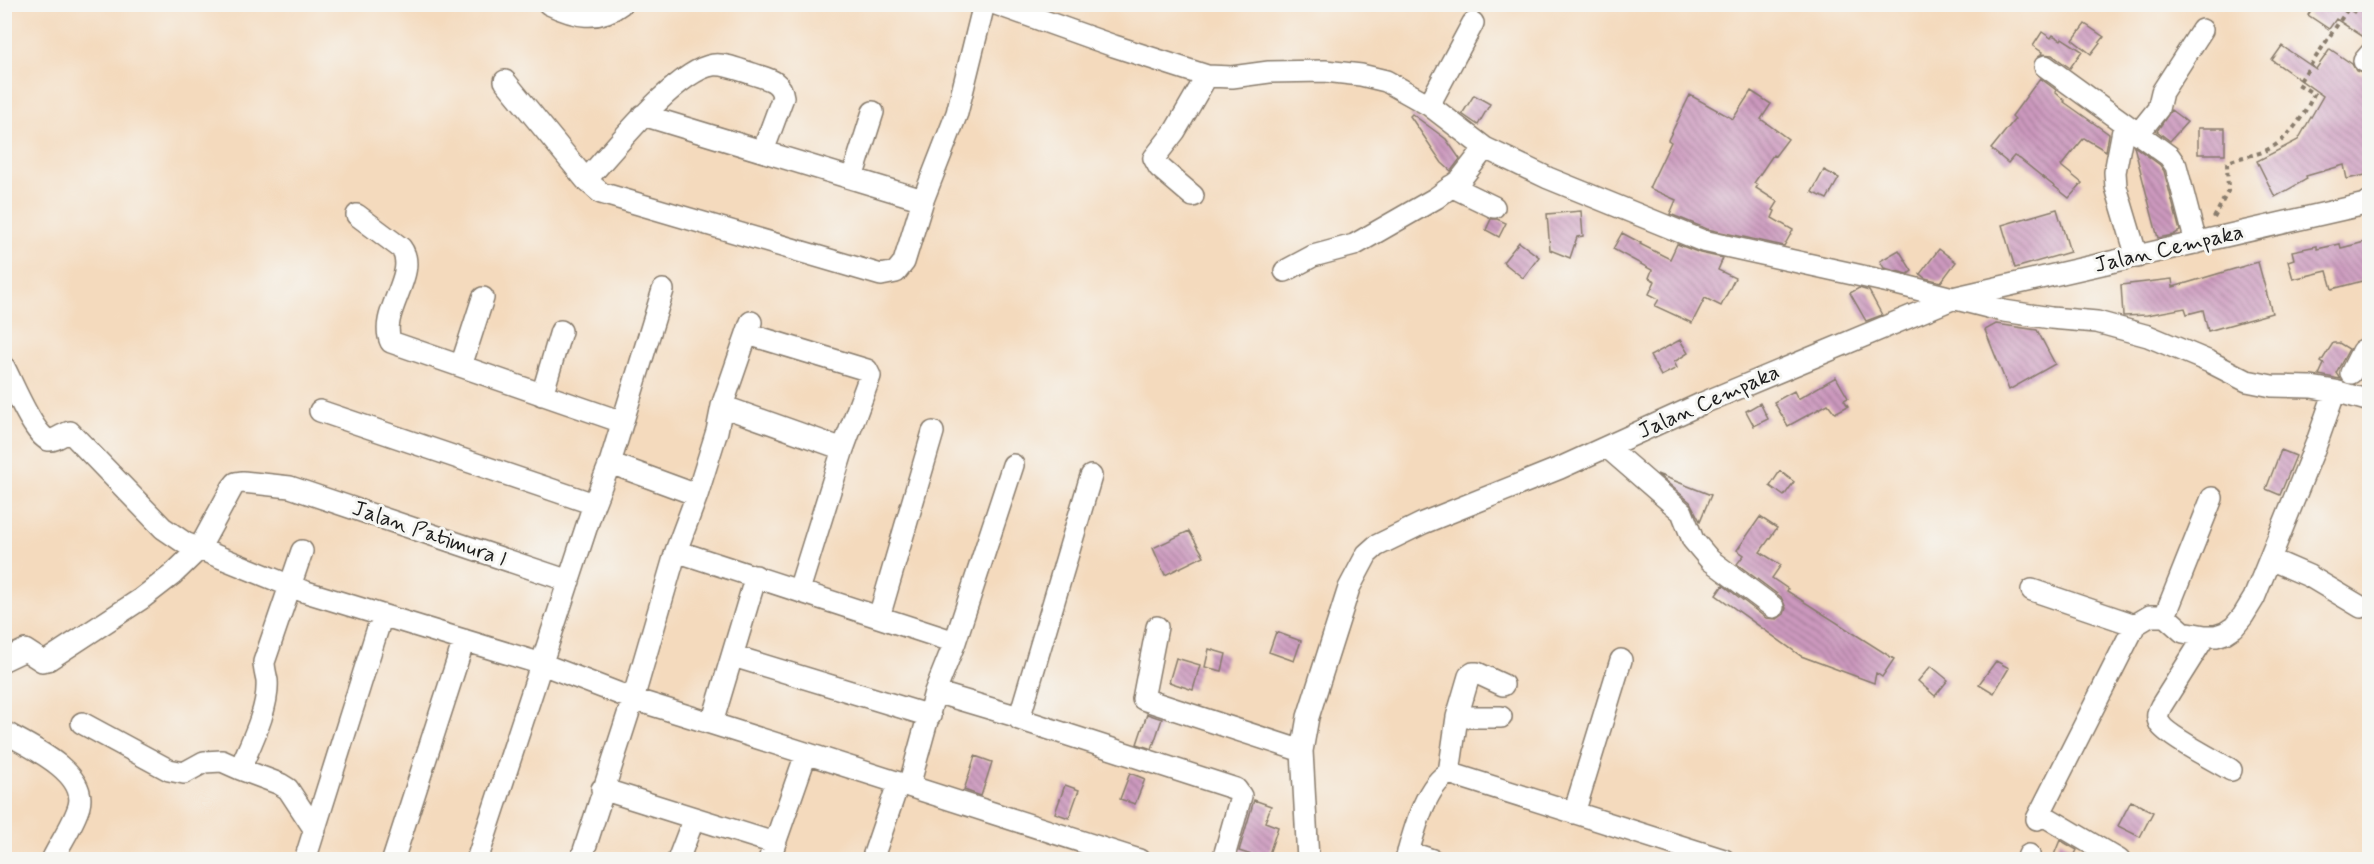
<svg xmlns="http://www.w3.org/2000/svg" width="2374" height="864" viewBox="0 0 2374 864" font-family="Mynerve,sans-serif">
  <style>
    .building { fill: url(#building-back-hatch) }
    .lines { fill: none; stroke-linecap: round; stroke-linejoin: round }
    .minor-casing { stroke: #887b6c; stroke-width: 24 }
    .path { stroke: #887b6c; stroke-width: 4; stroke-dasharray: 4.5 4.5; stroke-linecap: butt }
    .minor { stroke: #fff; stroke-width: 21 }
    .labels { text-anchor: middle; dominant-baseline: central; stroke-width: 6; stroke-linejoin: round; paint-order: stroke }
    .street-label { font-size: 22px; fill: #1c1c1c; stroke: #f6f6f2 }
  </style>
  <defs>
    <pattern id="building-back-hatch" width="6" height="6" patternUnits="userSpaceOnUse" patternTransform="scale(1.5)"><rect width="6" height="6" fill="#cc99be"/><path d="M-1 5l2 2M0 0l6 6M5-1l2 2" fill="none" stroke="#a57c9a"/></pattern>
  </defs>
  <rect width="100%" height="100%" fill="#f6f6f2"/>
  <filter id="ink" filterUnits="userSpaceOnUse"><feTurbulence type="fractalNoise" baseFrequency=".0167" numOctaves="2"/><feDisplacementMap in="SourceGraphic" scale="12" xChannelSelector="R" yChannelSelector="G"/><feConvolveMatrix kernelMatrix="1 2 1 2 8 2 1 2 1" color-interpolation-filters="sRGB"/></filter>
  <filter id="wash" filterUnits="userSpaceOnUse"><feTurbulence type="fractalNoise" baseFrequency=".008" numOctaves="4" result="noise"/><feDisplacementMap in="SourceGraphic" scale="24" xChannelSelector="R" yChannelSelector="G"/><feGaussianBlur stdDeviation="1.35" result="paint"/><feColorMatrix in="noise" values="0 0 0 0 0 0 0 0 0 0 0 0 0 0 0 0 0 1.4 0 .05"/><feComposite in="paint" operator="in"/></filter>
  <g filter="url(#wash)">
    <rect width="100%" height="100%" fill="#f4dabd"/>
    <g id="blocks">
      <!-- building -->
      <path class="building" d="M2315,4H2346L2345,7L2354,13L2360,4H2370V41L2336,19L2329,29L2308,15Z
        M2085,24L2104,37L2091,54L2073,40Z
        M2042,32L2051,38L2053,35L2061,40L2062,38L2082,51L2070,68L2052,55L2041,54L2042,52L2033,46Z
        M2282,46L2316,69L2330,49L2352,64L2356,71L2370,76V174L2347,179L2344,165L2306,176L2307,179L2275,197L2257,161L2298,140L2323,96L2272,60Z
        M2040,78L2056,90L2055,92L2065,101L2064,102L2109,134L2106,151L2084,138L2061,166L2082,183L2069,198L2020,159L2014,156L2008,163L1991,149L2015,119L2012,116Z
        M1751,91L1771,104L1761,119L1788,139L1775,156L1773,155L1754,183L1758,185L1756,188L1778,202L1773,210L1775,211L1772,218L1793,230L1784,246L1707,229L1670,214L1676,200L1649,188L1671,142L1668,140L1690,95L1733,119Z
        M1474,95L1490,104L1478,125L1462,114Z
        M2171,110L2187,122L2170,141L2157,131Z
        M1412,114L1446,139L1460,159L1451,171L1442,163L1410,116Z
        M2198,128H2225V154H2198Z
        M2134,146L2160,165L2164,171L2180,231L2173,235L2158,238Z
        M1824,170L1839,178L1827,199L1812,192Z
        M2057,209L2070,252L2015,268L2002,225Z
        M1581,211L1583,236L1577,237L1570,258L1550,250L1547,214Z
        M1491,219H1497L1506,223L1499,237L1486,230Z
        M1622,233L1641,243L1640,244L1670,259L1677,244L1700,253L1723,258L1718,270L1735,278L1721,306L1705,298L1692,323L1655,306L1659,299L1649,294L1655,281L1649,278L1652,270L1613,249Z
        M1519,242L1539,257L1523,278L1503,262Z
        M2365,242L2370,260V279L2332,289L2327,271L2293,279L2288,261L2294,259L2292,251L2317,246V249L2340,244L2341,248Z
        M1939,249L1956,262L1941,282L1925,278L1920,274Z
        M1899,250L1912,271L1908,274L1884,268L1880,261Z
        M2258,262L2272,313L2208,331L2203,310L2187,314L2185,308L2147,315L2123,316L2121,285L2172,279L2173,287Z
        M1859,288L1869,291L1882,315L1866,321L1850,293Z
        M1996,324L2037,330L2055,364L2009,390L1985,330Z
        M1680,340L1688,353L1674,362L1677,368L1661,376L1650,356Z
        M2333,343H2339L2349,349L2336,373L2340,379L2319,375L2324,364L2321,362Z
        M1836,377L1848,398L1844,400L1848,406L1835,413L1828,404L1788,426L1774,402L1794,391L1798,399Z
        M1760,403L1768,419L1754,426L1746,411Z
        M2281,450L2296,456L2280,495L2266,489Z
        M1780,471L1794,482L1784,496L1770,486Z
        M1657,474L1711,495L1700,521L1690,502Z
        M1760,517L1777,528L1760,552L1781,565L1772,578L1788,589L1787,591L1894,659L1882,677L1876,673L1874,683L1801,656L1716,595L1723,585L1766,618L1777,619L1784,614L1786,608L1781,597L1737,564L1744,555L1737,550Z
        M1189,531L1204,556L1165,575L1153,548Z
        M1276,632L1301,641L1294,661L1269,652Z
        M1209,649L1226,654L1222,671L1205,667Z
        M1176,658L1200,665L1193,690L1169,682Z
        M1996,661L2009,668L1994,693L1979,684Z
        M1931,666L1948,680L1935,696L1918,681Z
        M1147,714L1162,719L1152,749L1137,744Z
        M975,756L992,762L981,796L964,790Z
        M1130,773L1145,779L1135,804L1120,799Z
        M1065,785L1079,790L1069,818L1055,813Z
        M1254,800L1271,806L1265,822L1278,827L1267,860L1239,851Z
        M2131,801L2153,812L2140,837L2118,826Z
        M2060,840L2077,850L2072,860H2052Z"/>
    </g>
  </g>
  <g filter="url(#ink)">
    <use href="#blocks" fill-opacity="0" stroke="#887b6c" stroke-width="1.5"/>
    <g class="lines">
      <defs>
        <path id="minor" d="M549,4C574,16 598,22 621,4
          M996,4L1114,46L1207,76L1232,77L1269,72L1325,71L1361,75L1386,81L1429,105L1485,148L1548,178L1703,241L1889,282L2004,311L2051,318L2097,322L2148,336L2210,362L2247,381L2272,386L2311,387L2335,391L2370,401
          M2364,61L2370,54
          M2045,66L2169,156L2176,166L2196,243
          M505,81L586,180
          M1429,105L1473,23
          M643,115L923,200
          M2124,125L2115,172L2116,187L2137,257
          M2138,134L2158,109L2162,92L2202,30
          M763,151L783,97C781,80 767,79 753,74C742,71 725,63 713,65C675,71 612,152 586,180L601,193L881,275L896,272L904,262L923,200L957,113L984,4
          M852,178L873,112
          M1451,186L1494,207
          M1193,196L1159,167L1154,158L1175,131L1207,76
          M357,215L401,248C420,273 377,314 391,342L622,422
          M1285,271L1313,256L1354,245L1436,198L1460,180L1485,148
          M748,334L867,370L870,376L843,449L799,590
          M461,366L483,298
          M4,367C11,380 35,438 49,440C55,441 64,433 70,432L163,528L185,543L303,591L542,664L633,699L676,551L697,495L717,431L722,406L751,322
          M2351,373L2362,351L2370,347
          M542,395L561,331
          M722,406L843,449
          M320,411L594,504
          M1607,447L1682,512L1693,540L1710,560L1773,607
          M610,463L697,495
          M1091,476L1019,719L1236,789L1241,796L1223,860
          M2212,498L2165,616L2183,632L2205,636H2216L2225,633L2234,627L2243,616L2254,598L2317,442L2335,391
          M676,551L955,642
          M2270,559L2309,576L2361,607
          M2032,590L2135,625
          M879,617L933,432
          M1157,627L1143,699L1302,751
          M2205,636L2161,706C2158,712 2156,717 2160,724C2167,736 2216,761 2231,770
          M733,656L930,716
          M4,660L25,650L42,661L48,660L141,599L172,575L199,549L232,488L236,483L243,482L290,487L569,581
          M935,692L1019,717
          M1457,717L1469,676L1473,673H1477L1503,685
          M82,723L169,770L184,773L204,762L222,761L240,769C250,745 269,709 267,681C266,675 264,669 264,662L302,551
          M712,723L756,576
          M4,732C27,745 88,772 79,806C74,824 60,843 52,860
          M240,769L280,784L288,789L315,830
          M1449,773L1457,717H1501
          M909,786L935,692L955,642L1013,465
          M602,789L774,843
          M1574,813L1621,660
          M2041,814L2119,860
          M2037,819L2135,625L2150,616H2165
          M1408,852L1432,860
          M305,860L382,615
          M393,860L464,640
          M477,860L594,504L610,463L663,290
          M581,860L633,699C802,751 970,806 1139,860
          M678,860L694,818
          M769,860L806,754
          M872,860L898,784
          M1308,860L1302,751L1308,717L1349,588L1367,554L1376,546L1423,523L1560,468L1703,403L1957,297L2370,203
          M1406,860C1413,835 1425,785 1449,773L1724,860
          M2027,860L2029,855"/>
      </defs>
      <!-- minor casing -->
      <use href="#minor" class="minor-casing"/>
      <!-- path -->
      <path class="path" d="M2214,218L2228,191L2227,163C2241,156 2249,157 2262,152C2287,143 2304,116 2314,94L2298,84L2351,4"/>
      <!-- minor -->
      <use href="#minor" class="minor"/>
    </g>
  </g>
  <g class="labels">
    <!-- street labels -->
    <g class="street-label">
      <text transform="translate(2169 249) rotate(-13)">Jalan Cempaka</text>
      <text transform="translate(1709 402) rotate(-24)">Jalan Cempaka</text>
      <text transform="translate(429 534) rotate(19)">Jalan Patimura l</text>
    </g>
  </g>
  <!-- margin -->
  <rect width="2374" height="864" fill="none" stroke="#f6f6f2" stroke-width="24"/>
</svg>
